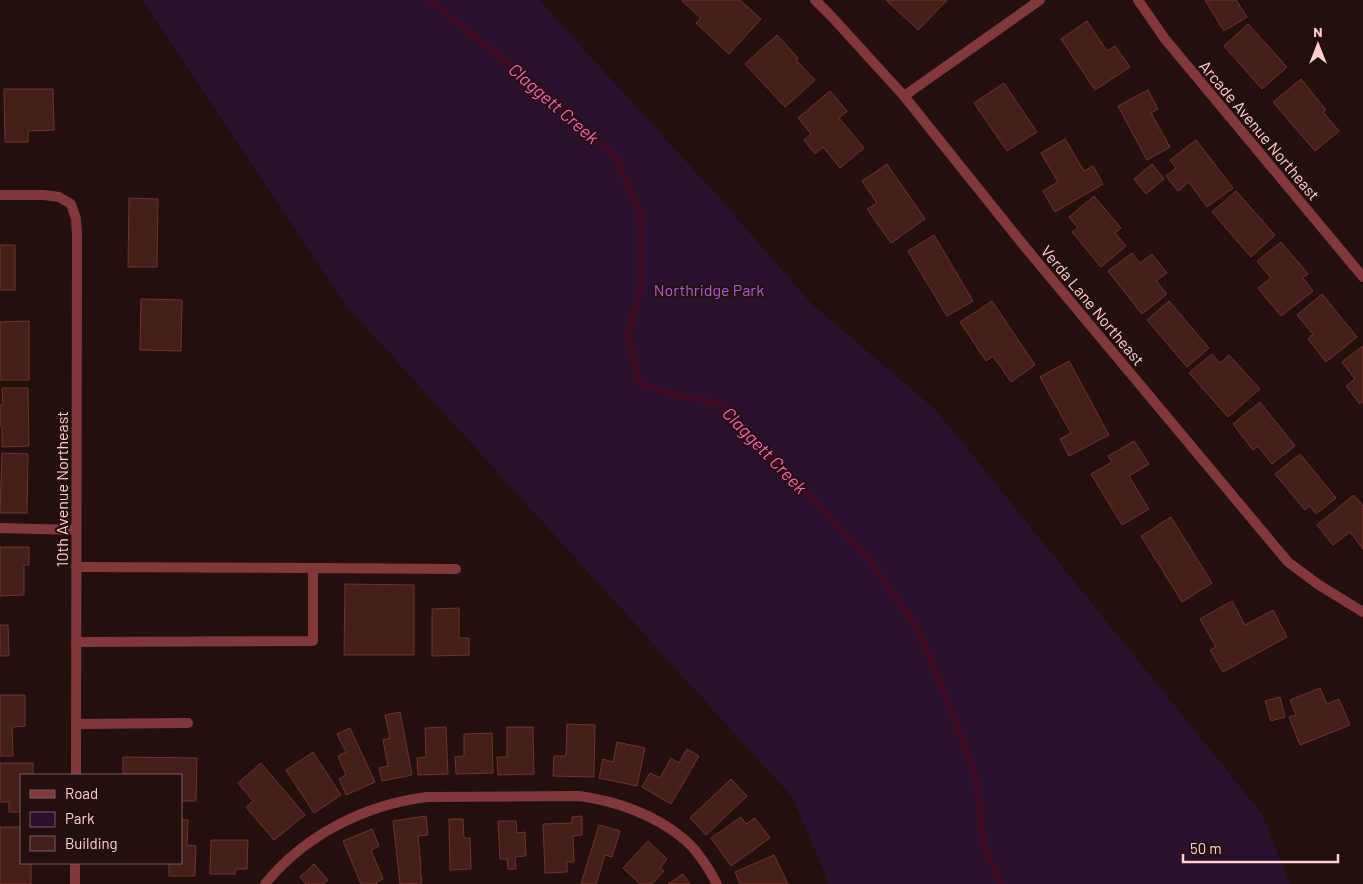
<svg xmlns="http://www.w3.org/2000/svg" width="1363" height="884" viewBox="0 0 1363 884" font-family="Barlow,sans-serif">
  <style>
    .green { fill: #29102d }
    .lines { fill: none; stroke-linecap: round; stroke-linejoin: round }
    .stream { stroke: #400922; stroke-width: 6 }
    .building { fill: #441e19; stroke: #70332b }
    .lane { stroke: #82383b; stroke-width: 10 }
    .street { stroke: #82383b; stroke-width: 10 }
    .labels { text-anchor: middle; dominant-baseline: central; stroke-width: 4; stroke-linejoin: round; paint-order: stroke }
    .street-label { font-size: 16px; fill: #ffd1cf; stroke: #230f0d }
    .park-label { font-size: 16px; fill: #b35ae0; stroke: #230f0d }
    .water-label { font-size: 18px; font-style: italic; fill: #ff5dc1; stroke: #230f0d }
  </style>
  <rect width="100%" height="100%" fill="#230f0d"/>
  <!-- green -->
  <path class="green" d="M142,0H539L715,193L811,303L936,410L1262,814L1290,884H829L793,798L343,302Z"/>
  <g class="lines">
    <!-- stream -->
    <path class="stream" d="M429,0L538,87L616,158L641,216V287L628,335L639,383L671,394L722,404L869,559L919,631L953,715L976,778L984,848L1002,884"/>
  </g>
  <!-- building -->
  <path class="building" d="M683,0H740L761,19L729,54L696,23L701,18L682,1Z
    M886,0H947L918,30Z
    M1205,0H1236L1247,17L1224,31Z
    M1087,21L1107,51L1115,46L1130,67L1095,90L1061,39Z
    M1248,24L1287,67L1262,89L1224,46Z
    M777,35L798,58L796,60L815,80L785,107L745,64Z
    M1301,79L1326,110L1323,112L1339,131L1315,151L1273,102Z
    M1004,83L1037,132L1007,151L974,103Z
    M4,89H53L54,130L28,131V142H5Z
    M1148,90L1158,109L1151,113L1170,147L1147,160L1118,106Z
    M830,91L847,111L839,118L864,148L840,168L823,147L815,154L804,140L811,134L798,118Z
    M1065,139L1084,171L1093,166L1103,184L1055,212L1043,191L1058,182L1041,153Z
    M1196,140L1233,188L1207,207L1189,182L1178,191L1166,176L1176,168L1170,160Z
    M887,164L925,219L891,243L867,209L877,203L862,181Z
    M1152,164L1164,179L1146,194L1134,179Z
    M1236,191L1275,235L1251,257L1212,212Z
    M1094,196L1121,228L1115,233L1126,246L1101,267L1072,232L1078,228L1069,217Z
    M129,198L158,199L157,267H128Z
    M934,235L973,301L947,316L908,251Z
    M1281,242L1308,274L1303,278L1313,291L1281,316L1258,288L1271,278L1257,261Z
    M0,245H15V290H0Z
    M1132,253L1140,263L1152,254L1167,273L1156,281L1167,294L1142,314L1108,271Z
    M1322,294L1357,337L1326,362L1308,339L1313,334L1297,315Z
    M141,299L182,300L181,351L140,350Z
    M992,301L1035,365L1011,382L993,356L986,361L960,322Z
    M1169,301L1209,348L1187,367L1147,320Z
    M29,321V380H0V322Z
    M1363,346V402L1360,404L1346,386L1355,379L1342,362Z
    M1212,354L1220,363L1229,355L1260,389L1228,417L1189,373Z
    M1069,361L1109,435L1069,456L1060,439L1071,433L1040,377Z
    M2,388H28L29,446L2,447V426H0V405H3Z
    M1260,402L1295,446L1272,464L1258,446L1253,450L1233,424Z
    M1134,441L1149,464L1129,476L1149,509L1122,525L1091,474L1112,462L1108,456Z
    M2,453L28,454L27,513H0Z
    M1300,454L1336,498L1316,514L1310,506L1305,510L1275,474Z
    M1354,495L1363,506V549L1350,532L1333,545L1317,525Z
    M1171,517L1212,583L1182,602L1141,536Z
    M0,547H29V565H24V595L0,596Z
    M345,584L414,585V655H344Z
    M1232,601L1245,625L1273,610L1287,637L1223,672L1210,650L1216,647L1200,619Z
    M459,608V638H469V655L432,656V609Z
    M0,625H8L9,656H0Z
    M1320,688L1327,704L1339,699L1350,725L1300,745L1289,717L1296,715L1290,700Z
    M0,695H25V726L12,727L13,756H0Z
    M1280,697L1285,717L1271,721L1265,701Z
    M400,712L412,775L382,781L379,768L388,766L383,740L390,738L385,715Z
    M567,724L595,725L594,777L553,776L554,756H566Z
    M446,727L448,774L418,775L417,758L426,757L425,728Z
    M507,727H533L534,774L498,775L497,757H507Z
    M350,728L375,782L346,795L339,779L346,775L338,756L346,752L337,734Z
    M492,733L493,773L456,774L455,757L464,756V734Z
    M617,742L645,748L637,786L599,778L603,759L613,762Z
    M687,749L699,756L671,804L642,787L650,773L660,778L671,758L679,763Z
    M313,752L341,795L314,813L286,770Z
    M123,757L197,758L196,801H181V775H123Z
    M0,763H33V775H21V812H9V802H0Z
    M261,763L305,815L274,840L246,807L253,801L238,783Z
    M731,779L747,796L706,835L690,818Z
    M426,816L428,835L418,836L421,867H420L422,883L400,884L393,821Z
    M582,816V835L573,836L574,862H567V872L545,873L543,824L572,823V817Z
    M741,817L746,824L755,818L770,838L731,866L711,838Z
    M449,819H463L464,838H470L471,869L450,870Z
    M181,820H188L187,845L196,846L195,876H169V863H181Z
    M498,821H516L517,833L525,832L526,856L515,857L516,869H508L507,859H500Z
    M599,825L620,831L612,857L605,855L596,884H581Z
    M0,827H21V863H31V884H0Z
    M372,829L379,846L371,850L383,879L376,882L377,884H361L343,841Z
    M211,840H248L247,869H236L235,874H210Z
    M648,841L667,859L660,868L664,871L652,884H640L623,868Z
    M774,855L788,884H740L735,872Z
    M314,864L328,880L324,883L325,884H306L300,877Z
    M683,874L690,884H668Z"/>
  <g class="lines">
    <!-- lane -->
    <path class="lane" d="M0,528L76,530
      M76,567L313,568V641L76,642
      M313,568L456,569
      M76,724L188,723"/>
    <!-- street -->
    <path class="street" d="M815,0L832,17L904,96L1025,247L1288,562L1319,585L1363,612
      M1138,0L1165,39L1363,277
      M904,96L1040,0
      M0,195H44L59,197L71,204L76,219L77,234L76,775
      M75,884V863
      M265,884C305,835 364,805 427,797L579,796C617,801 656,815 685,840C699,852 709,869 717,884"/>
  </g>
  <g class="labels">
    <!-- street labels -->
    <g class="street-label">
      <text transform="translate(1260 130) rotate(50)">Arcade Avenue Northeast</text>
      <text transform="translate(1093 305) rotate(50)">Verda Lane Northeast</text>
      <text transform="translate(61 489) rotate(-90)">10th Avenue Northeast</text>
    </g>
    <!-- park labels -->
    <g class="park-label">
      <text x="709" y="289">Northridge Park</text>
    </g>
    <!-- water labels -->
    <g class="water-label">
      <text transform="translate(554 103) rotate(41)">Claggett Creek</text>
      <text transform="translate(765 450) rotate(46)">Claggett Creek</text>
    </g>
  </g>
  <!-- legend -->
  <rect x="20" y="774" width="162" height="90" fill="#230f0d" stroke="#7b5d5b"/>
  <rect x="30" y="790" width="25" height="8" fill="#82383b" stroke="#7b5d5b"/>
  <text x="65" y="799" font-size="15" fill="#ffd1cf">Road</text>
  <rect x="30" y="812" width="25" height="15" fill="#29102d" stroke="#7b5d5b"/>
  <text x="65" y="824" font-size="15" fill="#ffd1cf">Park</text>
  <rect x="30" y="836" width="25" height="15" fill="#441e19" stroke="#7b5d5b"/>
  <text x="65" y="849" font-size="15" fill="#ffd1cf">Building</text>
  <!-- north arrow -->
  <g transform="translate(1318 45)" stroke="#230f0d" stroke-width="4" paint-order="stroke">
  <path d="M0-4L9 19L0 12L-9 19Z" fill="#ffd1cf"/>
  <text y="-8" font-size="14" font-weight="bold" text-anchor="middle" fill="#ffd1cf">N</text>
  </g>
  <!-- scale -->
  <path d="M1183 854v8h155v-8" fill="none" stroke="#ffd1cf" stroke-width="2.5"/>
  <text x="1190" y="854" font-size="15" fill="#ffd1cf" stroke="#230f0d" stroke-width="4" paint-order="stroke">50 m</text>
</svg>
